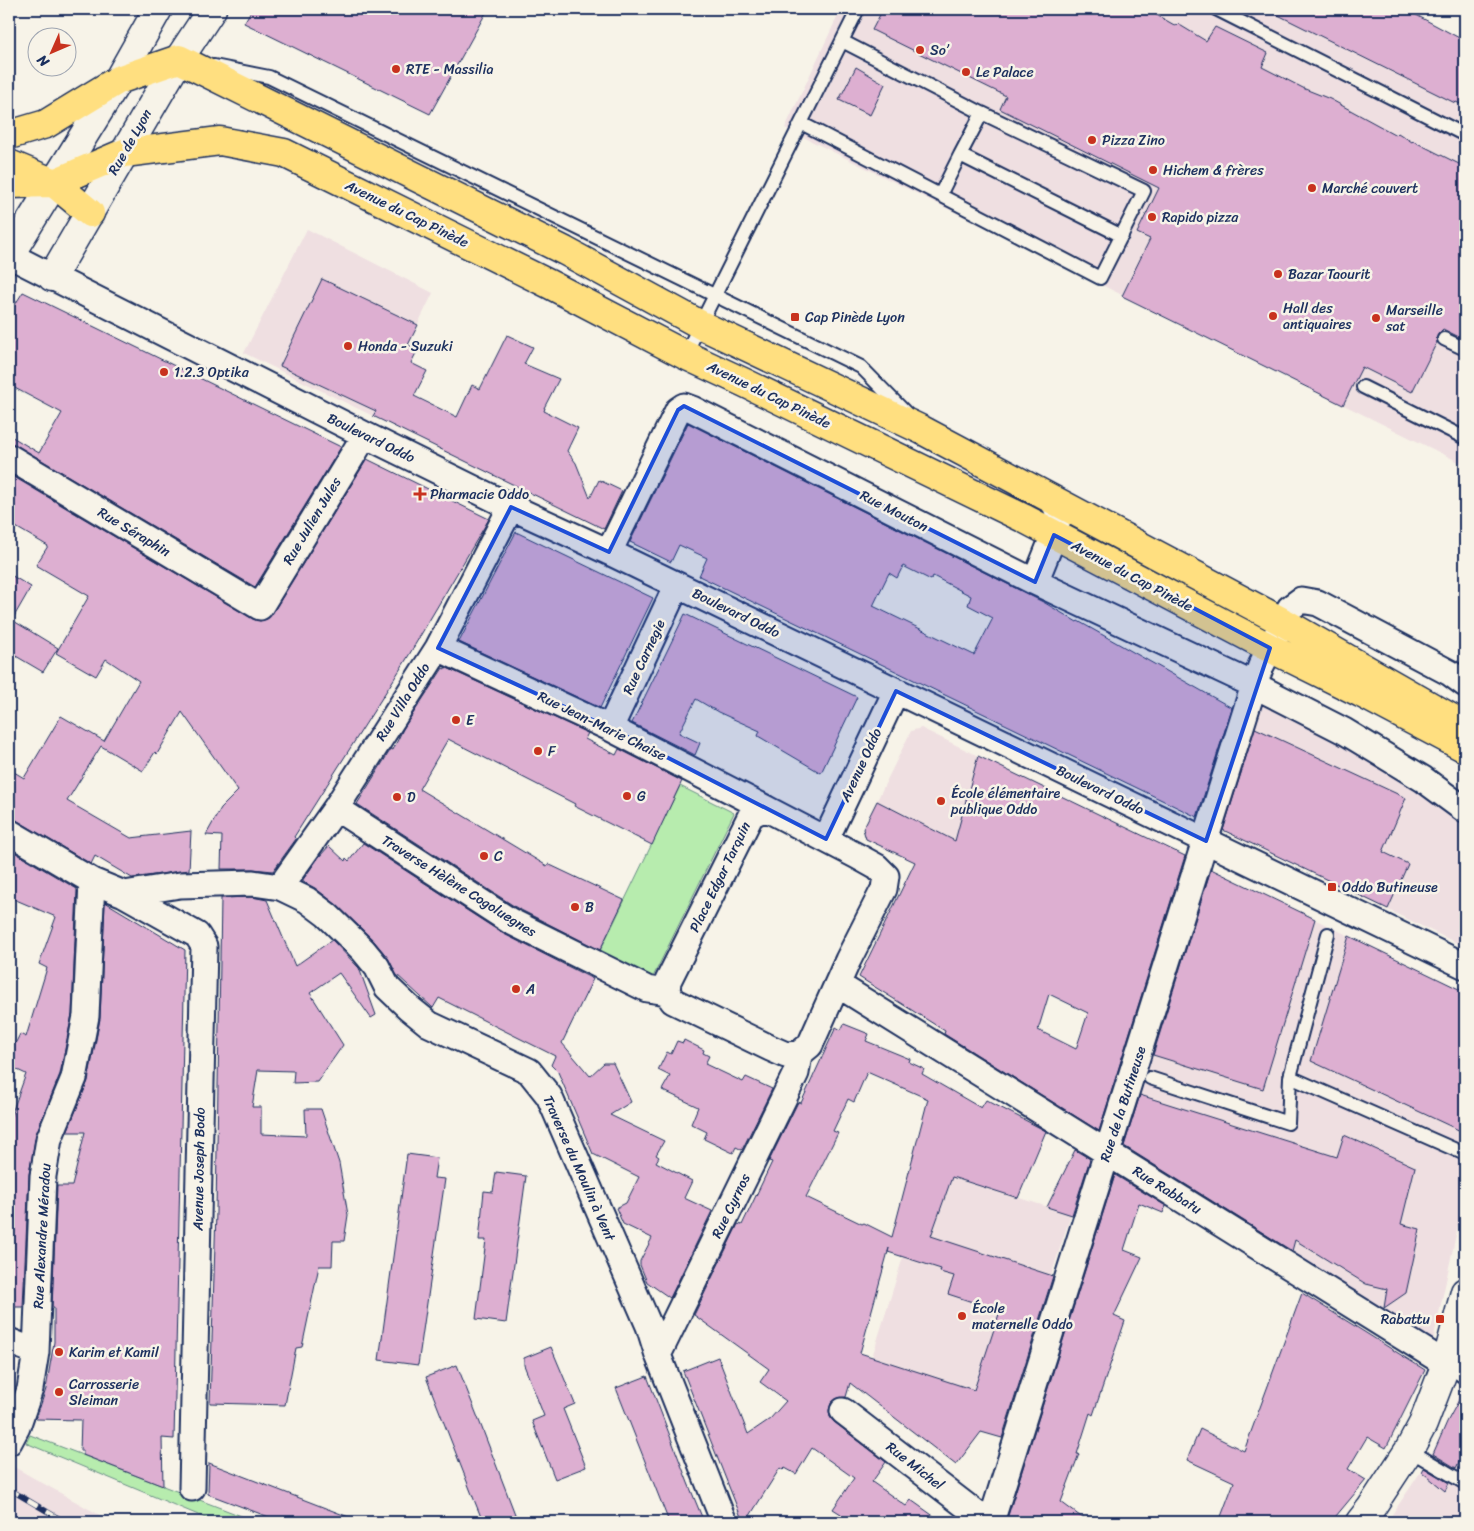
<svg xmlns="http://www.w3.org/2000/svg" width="1474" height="1531" viewBox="0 0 1474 1531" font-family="Sriracha,sans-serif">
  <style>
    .built { fill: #efdfe1 }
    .green { fill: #b7ecae; stroke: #698e86 }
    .building { fill: #ddafd1; stroke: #1b2f5e; fill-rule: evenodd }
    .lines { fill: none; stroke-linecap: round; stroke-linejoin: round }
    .service-casing { stroke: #1b2f5e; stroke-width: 16 }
    .minor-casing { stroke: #1b2f5e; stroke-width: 29 }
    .tertiary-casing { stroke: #1b2f5e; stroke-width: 31 }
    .primary-casing { stroke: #1b2f5e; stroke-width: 31 }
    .service { stroke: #f7f3e8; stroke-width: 12 }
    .minor { stroke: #f7f3e8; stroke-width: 25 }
    .tertiary { stroke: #f7f3e8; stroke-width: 28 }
    .primary { stroke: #ffdf80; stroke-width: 28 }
    .rail-casing { stroke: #1b2f5e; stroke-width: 5.5 }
    .rail { stroke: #f7f3e8; stroke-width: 4; stroke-dasharray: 11; stroke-linecap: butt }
    .marked { fill: #1d4ed8; fill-opacity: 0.2; stroke: #1d4ed8; stroke-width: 4; stroke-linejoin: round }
    .poi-dot { fill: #c8321e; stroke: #f7f3e8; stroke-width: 2 }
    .labels { text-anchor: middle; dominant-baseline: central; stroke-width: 5; stroke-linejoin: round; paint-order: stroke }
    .poi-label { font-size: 14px; fill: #1b2f5e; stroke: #f7f3e8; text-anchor: start }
    .street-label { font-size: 14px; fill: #1b2f5e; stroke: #f7f3e8 }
  </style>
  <rect width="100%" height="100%" fill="#f7f3e8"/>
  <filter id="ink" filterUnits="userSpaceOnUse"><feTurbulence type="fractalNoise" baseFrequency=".02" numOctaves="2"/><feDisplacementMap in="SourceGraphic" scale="10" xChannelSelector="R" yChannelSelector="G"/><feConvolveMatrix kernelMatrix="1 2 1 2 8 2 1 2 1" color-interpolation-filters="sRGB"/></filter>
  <g filter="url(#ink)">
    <!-- built -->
    <path class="built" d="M841,9H1405L1465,41V465L785,128Z
      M307,229L433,293L373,416L244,353Z
      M1265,683L1465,799V947L1221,829Z
      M921,728L1013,773L975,917L904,886L915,862L866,839L863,829L911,731Z
      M1209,868L1465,992V1193L1433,1341L1121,1149Z
      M951,1177L1071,1214L999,1437L981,1432L956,1465L878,1405L881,1399L861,1393L903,1257L928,1265L929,1243Z
      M1465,1376V1522H1387L1428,1461L1453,1411Z
      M9,1464L14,1467L112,1522H9Z"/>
    <!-- green -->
    <path class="green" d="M680,786L734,813L653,977L600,951Z
      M30,1435L257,1522H215L26,1443Z"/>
    <!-- building -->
    <path class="building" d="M252,9H488L430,114L244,23Z
      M883,9H1146L1176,26L1178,24L1206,41L1215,27L1268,53L1262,67L1305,89L1330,99L1396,135L1398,133L1412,142L1413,141L1465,167V340L1443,329L1439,333L1437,336V342L1412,392L1362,367L1343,405L1122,296L1150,239L1137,233L1159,188L1000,109L1006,96L872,30Z
      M1266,9H1405L1465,41V106L1456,102L1455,103Z
      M856,67L885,84L870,115L839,100Z
      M322,279L418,325L408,345L418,349L411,363L427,371L414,396L457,417L472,385L480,389L507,335L533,347L524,364L559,379L544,408H545L544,411L578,428L567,451L576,463L590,498L599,480L622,491L604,529L373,416L376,411L280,366Z
      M23,292L341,447L255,587L16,445L9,443V435L39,453L62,413L9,385V314Z
      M688,423L1045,603L1077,622L1078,621L1232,708L1197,817L699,576L707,558L679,545L671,562L630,542ZM903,566L931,580L933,576L971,596L968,605L993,618L974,655L873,606L889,573L897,578Z
      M367,459L489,519L406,660L294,837L296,839L273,871L253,869H221L222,836L206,835L221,808L238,791L182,712L157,754L155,752L143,771L101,746L67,801L131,838L191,831L189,870L132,878L95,856L91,864L16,820L9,818V769L24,778L61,716L104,741L139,681L106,659L96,676L56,653L89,596L36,565L48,546L9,523V474L253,619L260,621L267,619L272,614Z
      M516,532L653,598L600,708L459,642Z
      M9,574L31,587L12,620L58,648L43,672L9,652Z
      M685,614L857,697L821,773L758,736L760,731L718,712L696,699L679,733L700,743L695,755L632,723Z
      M445,667L588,733L585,739L616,755L619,749L682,781L652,845L574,806L575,804L448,739L419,789L547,866L548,864L624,900L600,950L517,908L357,804L391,749L393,750L403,729L443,668L445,669Z
      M1255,728L1406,798L1383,852L1408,864L1388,909L1223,830Z
      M978,756L1185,856L1099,1131L944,1034L945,1031L859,977L915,862L866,839L863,829L877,801L955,841ZM1049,994L1088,1013L1076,1049L1038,1030Z
      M363,843L502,933L593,979L562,1043L590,1076L604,1063H613L631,1102L610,1115L664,1141L656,1155L659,1157L656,1162L692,1181L684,1198L712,1211L670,1298L647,1282L640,1265V1261L652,1238L623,1224L616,1208L626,1203L639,1177L593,1154L558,1072L551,1065L555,1056L439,998L433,1008L396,974L388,958L374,941L337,905L315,888L302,881L319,857L329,846L345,861L346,858L349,861Z
      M9,849L77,889L72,1014L60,1074L36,1134L29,1174L23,1307H9V1121L26,1074L9,1066V1041L15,1044L20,1034L26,1037L47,968L39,964L56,917L9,897Z
      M1211,869L1315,919L1263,1089L1153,1055Z
      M252,897L267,900L295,966L332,940L359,968L376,1015L371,1018L339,973L310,993L343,1045L317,1082L293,1083L294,1071L258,1070L252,1107H261V1134L306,1136L305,1109H321L339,1163L348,1215L344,1241H333L332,1266H319L302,1347L296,1348L285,1405L210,1403L216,1212L221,898Z
      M105,902L185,950L174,1439L162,1438L163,1486L83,1455V1451H80L81,1420L36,1419L46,1389L54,1342V1308H52L57,1186H72L85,1132H67L88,1081L100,1019Z
      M1349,936L1465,992V1133L1311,1061Z
      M844,1024L869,1034L866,1041L910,1059L909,1062L924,1069L922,1074L981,1108L986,1100L1046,1131L1018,1198L952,1177L931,1236L1053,1276L1002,1438L981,1432L956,1465L850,1383L846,1397L838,1398L831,1403L829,1410L830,1417L834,1422L886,1462L872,1482L906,1506L911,1500L942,1522H836L841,1514L833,1509L854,1478L812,1448L796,1474L785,1468L783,1470L780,1468L746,1522H743L683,1371L718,1357L748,1434L770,1419L786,1401L760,1382L769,1369L694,1315L738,1224L742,1225L772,1162L769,1161L798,1102L801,1103L836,1027L841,1030ZM867,1072L928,1099L892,1237L864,1223L862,1224L806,1197L838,1133L833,1131L848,1099L854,1102ZM889,1248L888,1252L941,1269L940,1272L954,1276L948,1294L1000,1311L974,1390L860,1353Z
      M684,1040L704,1050L703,1053L709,1056L705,1064L743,1082L746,1077L772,1089L742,1150L736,1147L733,1153L704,1139L707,1132L691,1124L698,1107L662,1090L670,1076L658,1070L667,1052L671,1054L677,1041L683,1043Z
      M1140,1095L1337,1157L1344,1135L1415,1167L1401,1224L1420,1229L1406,1293L1384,1308L1387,1289L1366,1284L1295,1240L1292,1251L1124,1146Z
      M1075,1150L1090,1159L1072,1215L1047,1207Z
      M407,1154L437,1158L434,1178L445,1179L418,1365L379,1360Z
      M496,1172L526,1176L506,1323L476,1319L486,1240H479L484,1191L493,1192Z
      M1115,1175L1166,1206L1163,1213L1139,1203L1124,1250L1142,1257L1114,1316L1125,1321L1093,1415L1090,1413L1077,1454H1079L1061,1502L1088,1522H1006Z
      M1302,1293L1425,1370L1386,1448L1367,1437L1348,1469L1366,1480L1331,1522H1219L1234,1482L1187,1460L1200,1429L1244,1451Z
      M551,1347L575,1404L563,1409L586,1467L555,1479L532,1421L544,1416L524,1365V1358Z
      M457,1365L482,1428L518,1522H483L475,1502L426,1377Z
      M647,1376L688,1483L704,1522H669L616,1388Z
      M1465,1389V1450L1456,1468L1433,1454L1447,1422Z
      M209,1463L359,1521L358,1522H282L208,1494Z
      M1424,1468L1449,1483L1445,1491L1422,1472Z"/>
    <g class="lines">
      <defs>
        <path id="service" d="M1216,9L1465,135
          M842,41L982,113L960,155L1122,236
          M214,66L269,77L861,367L906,413
          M801,123L940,195L960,155
          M940,195L1100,278L1144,191L982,113
          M1444,339L1465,349
          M685,355L858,9
          M1363,387L1465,438
          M1328,934L1290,1077L1465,1154
          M1150,1078L1288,1123L1290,1077
          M1446,1364L1465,1378
          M1409,1450L1465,1483"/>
        <path id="minor" d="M9,255L365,435L511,507L609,552L1465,966
          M9,457L260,607L365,435
          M609,552L678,410L684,406L692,409L1035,582L1254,685L1344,731L1423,779L1465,810
          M1035,582L1054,535L1059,514L1053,500
          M438,648L610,728L765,808
          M610,728L677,585
          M336,808L510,921L647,989L667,992
          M765,808L857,856L877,867L886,876L884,889L848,960L810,1045L799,1054L786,1055L770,1048L673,1001L667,992L668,981L751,815Z
          M9,832L92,881L124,894L180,885L253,883L280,887L307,900L327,915L363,950L377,967L387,987L408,1007L429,1024L529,1071L549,1096L649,1326L658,1355L724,1522
          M826,839L896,691
          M280,887L336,808L438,648L511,507
          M124,894L197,935L204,946L192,1488
          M837,985L848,991L1446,1364
          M9,1341L36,1352
          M658,1355L796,1073L799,1054
          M843,1411L987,1522
          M9,1442L17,1427L30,1389L36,1352L43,1176L49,1139L74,1078L86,1016L92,881
          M991,1522L1254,685L1261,666L1290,608L1301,600L1318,603L1450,673L1465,684"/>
        <path id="tertiary" d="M9,256L118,80L158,9
          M52,277L179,59L212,9
          M1360,1522L1371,1508L1409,1450L1423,1424L1446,1364L1465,1292"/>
        <path id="primary" d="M9,135L46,124L118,80L179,59L565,251L701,325L922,430L1283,622L1465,726
          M9,164L54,183L90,213
          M9,184L54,183L124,153L220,141L284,153L549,284L685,355L745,383L1023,518L1270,648L1361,693L1465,748"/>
      </defs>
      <!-- service casing -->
      <use href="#service" class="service-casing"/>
      <!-- minor casing -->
      <use href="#minor" class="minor-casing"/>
      <!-- tertiary casing -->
      <use href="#tertiary" class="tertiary-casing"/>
      <!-- primary casing -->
      <use href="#primary" class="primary-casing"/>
      <!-- service -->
      <use href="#service" class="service"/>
      <!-- minor -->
      <use href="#minor" class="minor"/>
      <!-- tertiary -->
      <use href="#tertiary" class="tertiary"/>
      <!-- primary -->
      <use href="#primary" class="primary"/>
      <defs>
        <path id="rail" d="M9,1489L65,1522"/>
      </defs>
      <!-- rail casing -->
      <use href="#rail" class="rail-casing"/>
      <!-- rail -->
      <use href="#rail" class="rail"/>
    </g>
  </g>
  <!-- marked area -->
  <path class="marked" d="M684,406L1035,582L1054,535L1270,648L1206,841L896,691L826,839L610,728L438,648L511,507L609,552L678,410Z"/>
  <!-- markers -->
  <g class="poi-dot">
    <circle cx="920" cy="50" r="5"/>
    <circle cx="396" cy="69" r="5"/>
    <circle cx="966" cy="72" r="5"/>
    <circle cx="1092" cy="140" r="5"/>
    <circle cx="1153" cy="170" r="5"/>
    <circle cx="1312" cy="188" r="5"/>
    <circle cx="1152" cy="217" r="5"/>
    <circle cx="1278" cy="274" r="5"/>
    <circle cx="1273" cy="316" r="5"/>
    <rect x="790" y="312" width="10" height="10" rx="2.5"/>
    <circle cx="1376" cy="318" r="5"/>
    <circle cx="348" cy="346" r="5"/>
    <circle cx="164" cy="372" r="5"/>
    <path d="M417.5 486.5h5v5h5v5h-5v5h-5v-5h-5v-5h5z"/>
    <circle cx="456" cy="720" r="5"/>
    <circle cx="538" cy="751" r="5"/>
    <circle cx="627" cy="796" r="5"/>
    <circle cx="397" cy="797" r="5"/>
    <circle cx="941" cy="801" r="5"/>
    <circle cx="484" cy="856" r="5"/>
    <rect x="1327" y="882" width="10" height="10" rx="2.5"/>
    <circle cx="575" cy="907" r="5"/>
    <circle cx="516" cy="989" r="5"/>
    <circle cx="962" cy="1316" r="5"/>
    <rect x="1435" y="1314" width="10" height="10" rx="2.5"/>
    <circle cx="59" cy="1352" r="5"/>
    <circle cx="59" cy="1392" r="5"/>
  </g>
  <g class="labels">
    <!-- poi labels -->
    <g class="poi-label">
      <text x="930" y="50">So’</text>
      <text x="406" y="69">RTE - Massilia</text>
      <text x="976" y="72">Le Palace</text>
      <text x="1102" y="140">Pizza Zino</text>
      <text x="1163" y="170">Hichem &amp; frères</text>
      <text x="1322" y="188">Marché couvert</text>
      <text x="1162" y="217">Rapido pizza</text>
      <text x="1288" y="274">Bazar Taourit</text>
      <text x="1283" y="308">Hall des<tspan x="1283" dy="16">antiquaires</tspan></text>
      <text x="1386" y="310">Marseille<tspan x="1386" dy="16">sat</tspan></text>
      <text x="805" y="317">Cap Pinède Lyon</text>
      <text x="358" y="346">Honda - Suzuki</text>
      <text x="174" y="372">1.2.3 Optika</text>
      <text x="430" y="494">Pharmacie Oddo</text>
      <text x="466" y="720">E</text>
      <text x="548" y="751">F</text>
      <text x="951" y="793">École élémentaire<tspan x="951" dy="16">publique Oddo</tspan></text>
      <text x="637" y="796">G</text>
      <text x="407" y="797">D</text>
      <text x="494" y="856">C</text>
      <text x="1342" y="887">Oddo Butineuse</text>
      <text x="585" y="907">B</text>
      <text x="526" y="989">A</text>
      <text x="972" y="1308">École<tspan x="972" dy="16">maternelle Oddo</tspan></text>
      <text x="1430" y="1319" text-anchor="end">Rabattu</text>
      <text x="69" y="1352">Karim et Kamil</text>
      <text x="69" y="1384">Carrosserie<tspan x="69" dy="16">Sleiman</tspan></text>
    </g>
    <!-- street labels -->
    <g class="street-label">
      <text transform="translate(130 142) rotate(-60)">Rue de Lyon</text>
      <text transform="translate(407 214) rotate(26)">Avenue du Cap Pinède</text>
      <text transform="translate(769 395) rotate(26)">Avenue du Cap Pinède</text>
      <text transform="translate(371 438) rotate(26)">Boulevard Oddo</text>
      <text transform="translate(894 511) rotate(27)">Rue Mouton</text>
      <text transform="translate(312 521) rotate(-59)">Rue Julien Jules</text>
      <text transform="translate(134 532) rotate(31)">Rue Séraphin</text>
      <text transform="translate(1132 576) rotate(28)">Avenue du Cap Pinède</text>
      <text transform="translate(736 613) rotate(26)">Boulevard Oddo</text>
      <text transform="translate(644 657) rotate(-65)">Rue Carnegie</text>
      <text transform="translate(403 702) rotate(-58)">Rue Villa Oddo</text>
      <text transform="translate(602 726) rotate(26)">Rue Jean-Marie Chaise</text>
      <text transform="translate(861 765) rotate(-65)">Avenue Oddo</text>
      <text transform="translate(1100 790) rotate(26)">Boulevard Oddo</text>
      <text transform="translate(720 877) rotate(-64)">Place Edgar Tarquin</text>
      <text transform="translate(459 886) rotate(32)">Traverse Hèlène Cogoluegnes</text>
      <text transform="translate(1123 1104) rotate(-72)">Rue de la Butineuse</text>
      <text transform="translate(579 1168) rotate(66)">Traverse du Moulin à Vent</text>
      <text transform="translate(199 1169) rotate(-89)">Avenue Joseph Bodo</text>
      <text transform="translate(1167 1190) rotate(32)">Rue Rabbatu</text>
      <text transform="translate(731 1206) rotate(-64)">Rue Cyrnos</text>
      <text transform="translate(42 1236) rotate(-87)">Rue Alexandre Méradou</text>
      <text transform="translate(915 1466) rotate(38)">Rue Michel</text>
    </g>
  </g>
  <!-- margin -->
  <rect width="1474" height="1531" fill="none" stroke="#f7f3e8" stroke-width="30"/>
  <rect x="15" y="15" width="1444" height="1501" fill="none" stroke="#1b2f5e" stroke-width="2" filter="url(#ink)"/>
  <!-- north arrow -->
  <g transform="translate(52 52) rotate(225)"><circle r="24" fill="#f7f3e8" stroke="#9fa5b1"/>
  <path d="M0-4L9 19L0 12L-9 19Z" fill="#c8321e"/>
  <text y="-8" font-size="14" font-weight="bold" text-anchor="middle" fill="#1b2f5e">N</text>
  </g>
</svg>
